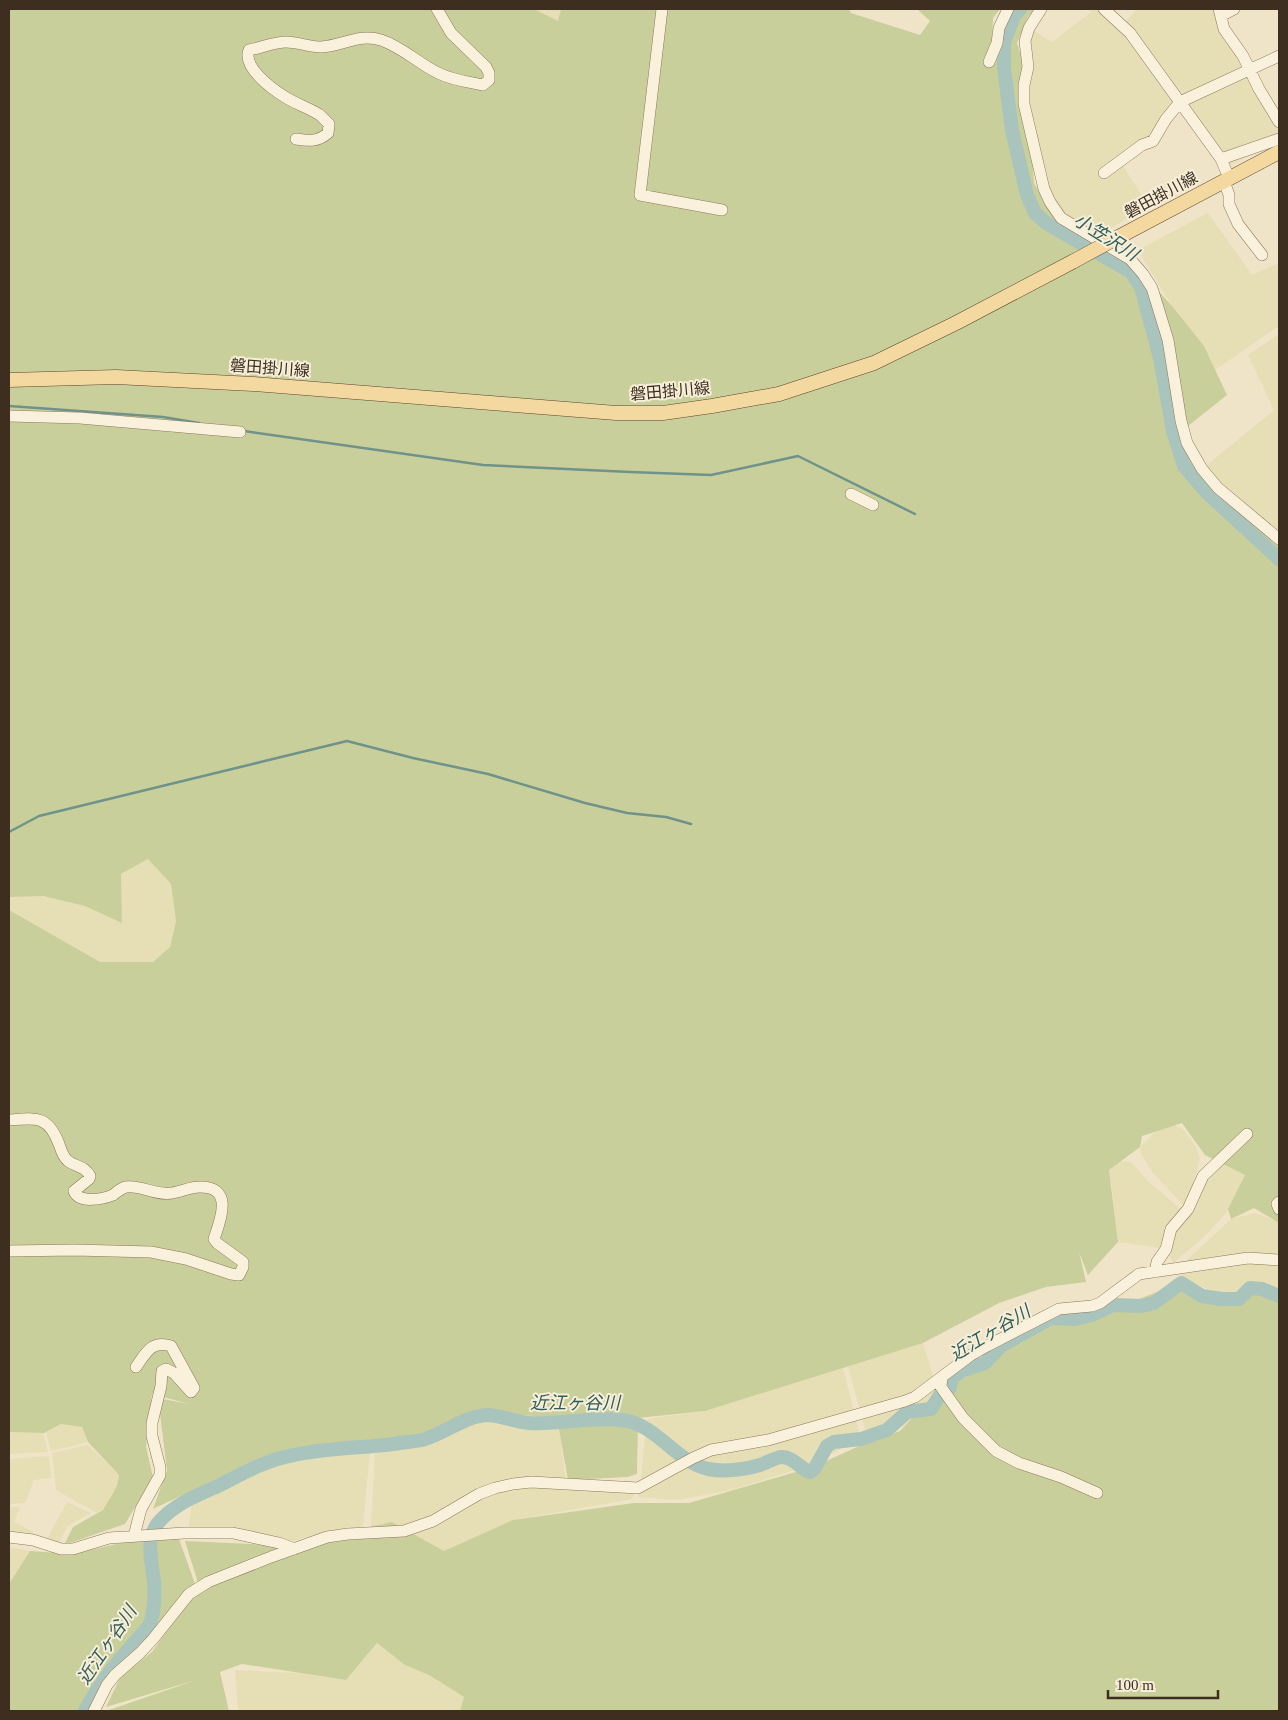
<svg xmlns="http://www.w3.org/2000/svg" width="1288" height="1720" viewBox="0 0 1288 1720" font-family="'Times New Roman','Noto Sans JP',serif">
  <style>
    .farmland { fill: #e6deb5 }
    .green { fill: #c9cf9b }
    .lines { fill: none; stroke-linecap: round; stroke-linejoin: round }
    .stream { stroke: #6f938a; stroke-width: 2.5 }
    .river { stroke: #a9c4bc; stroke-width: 14 }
    .minor-casing { stroke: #8d765c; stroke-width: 12 }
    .major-casing { stroke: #5b4430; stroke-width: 15 }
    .minor { stroke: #faf1dc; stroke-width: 11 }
    .major { stroke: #f3d9a0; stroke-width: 14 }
    .major-bridge-casing { stroke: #5b4430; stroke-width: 15; stroke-linecap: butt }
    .major-bridge { stroke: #f3d9a0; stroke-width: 14 }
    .labels { text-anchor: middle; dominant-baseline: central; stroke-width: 4; stroke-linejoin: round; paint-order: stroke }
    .street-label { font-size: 16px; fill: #3d2e20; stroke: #f7eed8 }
    .water-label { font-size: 18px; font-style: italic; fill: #2f5d5a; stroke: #f7eed8 }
  </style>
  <rect width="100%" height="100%" fill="#f0e4c8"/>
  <!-- farmland -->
  <path class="farmland" d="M530,9H563L559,22Z
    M1092,9H1097L1115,26L1125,22L1137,9H1219L1279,121V139L1225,168L1179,100L1153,141L1120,161L1148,205L1096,238L1060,216L1044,189L1027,117V74L1034,64L1029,28L1052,42L1090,13Z
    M1208,213L1252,275L1279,263V326L1215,370L1209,356L1172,306L1138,250Z
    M1279,334V538L1202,469L1274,410L1248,355Z
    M148,859L171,884L176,921L170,947L153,962L106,968L9,910V897L43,896L85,906L122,922L121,874Z
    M1170,1123L1183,1129L1195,1145L1200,1159L1192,1188L1184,1206L1153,1173L1141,1154L1140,1147L1154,1133Z
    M1119,1161L1131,1162L1151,1184L1182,1210L1161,1248L1118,1242L1112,1188L1109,1170Z
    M1222,1163L1245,1175L1235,1196L1226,1213L1204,1237L1173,1263L1168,1254L1176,1231L1198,1193Z
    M1255,1213L1279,1222V1262L1186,1261L1231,1219Z
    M1237,1264H1279V1297L1250,1288L1240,1293L1213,1292L1178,1275Z
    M923,1343L935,1382L943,1400L900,1428L867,1437L848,1366Z
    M843,1368L861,1439L805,1467L731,1490L678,1500L638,1497L641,1480L647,1419L705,1411Z
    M484,1420L542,1423L559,1426L566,1484L635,1492L632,1499L513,1520L444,1551L393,1522L371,1527L375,1451L425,1443L464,1425Z
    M61,1424L82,1427L88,1442L51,1451L46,1432Z
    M9,1432L43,1433L48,1452L9,1454Z
    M88,1445L119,1475L117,1486L104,1508L97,1513L56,1490L52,1453Z
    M293,1449L370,1451L363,1526L302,1538L291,1542L188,1530L194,1489L234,1471Z
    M49,1456L51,1478L34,1480L25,1503L9,1504V1459Z
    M67,1502L91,1513L68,1526L58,1544L46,1541Z
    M9,1507H20L14,1522L34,1532L33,1537L9,1534Z
    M9,1547L30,1551L9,1584Z
    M377,1643L405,1665L429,1675L464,1697L460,1711H238L235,1670L298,1673L346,1680Z"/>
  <!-- green -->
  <path class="green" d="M9,9H534L558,21L561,9H849L851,13L920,35L930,21L917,9H1000L993,18L991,62L1012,9H1035L1028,17L1017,43L1027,74L1034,183L1054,217L1121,259L1081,252L1099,259L1135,265L1172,306L1204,346L1227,395L1188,426L1178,446L1214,483L1279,535V1223L1254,1208L1231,1219L1228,1209L1245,1175L1205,1155L1182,1123L1142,1136L1140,1147L1109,1170L1118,1242L1088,1275L1079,1252L1086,1282L1046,1287L999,1303L923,1343L705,1411L638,1418L637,1474L628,1477L568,1480L557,1418L478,1411L430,1434L407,1440L307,1446L208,1483L153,1509L167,1470L158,1398L189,1404L152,1394L146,1447L153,1477L125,1524L64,1545L73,1527L103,1510L117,1486L119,1475L88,1442L82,1427L61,1424L44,1433L9,1432V910L100,962H153L170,947L176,921L171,884L148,859L121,874L122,923L85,906L43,896L9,897Z
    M1181,1283L1221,1303L1250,1288L1279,1297V1711H460L464,1697L429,1675L405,1665L377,1643L346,1680L242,1664L220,1672L229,1711H106L196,1680L106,1707L121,1676L152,1652L199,1586L185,1541L293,1546L297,1544L392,1522L444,1551L513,1520L634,1503H689L813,1467L868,1442L900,1431L912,1418L922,1410L949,1398L946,1393L961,1380L995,1361L1007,1346L1048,1325L1078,1322Z
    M138,1539H179L195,1584L86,1711H9V1584L30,1551L73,1554Z"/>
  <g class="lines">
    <!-- stream -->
    <path class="stream" d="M9,406L163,417L199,423
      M244,431L483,465L630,472L711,475L798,456L915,514
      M9,832L39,816L347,741L413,758L488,774L585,803L627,813L666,817L691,824"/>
    <!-- river -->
    <path class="river" d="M1020,9L1014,16L1004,42V68L1012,130L1027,195L1035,213L1046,223L1131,272L1141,287L1160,358L1173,431L1184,466L1206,492L1279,559
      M85,1711C102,1678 125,1653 149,1626C155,1612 155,1596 154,1582C152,1563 145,1540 158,1523C173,1505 195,1496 216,1487C242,1474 265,1460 294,1455C326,1448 361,1448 394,1444C403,1442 413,1442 422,1440C445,1434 465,1415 489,1415C503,1416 516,1422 529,1423C560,1425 591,1416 622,1420C657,1424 674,1461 708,1469C725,1472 743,1470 760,1465C766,1463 776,1457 782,1457C794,1457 800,1469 810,1472L815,1468L827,1446L834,1442L861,1439L887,1430L907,1412L931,1409L942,1392L950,1388L952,1378L962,1371L985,1363L1001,1346L1051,1318L1075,1319L1092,1315L1113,1305L1142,1306L1154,1303L1181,1283L1202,1296L1221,1299H1239L1250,1288L1262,1289L1279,1296"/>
    <defs>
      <path id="minor" d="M662,9L640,195L722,210
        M1041,9L1029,28L1025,41L1028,67L1024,85V104L1044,189L1050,202L1061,218L1130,259L1143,274L1152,288L1168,340L1181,421L1187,443L1202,469L1218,488L1279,539
        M1104,9L1130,33L1221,159L1229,178
        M1219,9L1224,29L1243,56L1259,89L1279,122
        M1221,16L1234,9
        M989,62L997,43L999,28L1008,9
        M296,139C309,141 318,142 328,133L329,124C326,121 323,118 320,115C309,108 296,104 285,97C272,89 242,67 249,50C261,48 274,42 286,42C298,42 309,47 321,47C342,46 360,33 381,40C402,47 418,63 438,73C452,80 468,82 483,85L489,80V73L486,67L451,33L437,9
        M1221,159L1279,139
        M1104,173L1142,145L1153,141L1166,119L1180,102L1279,56
        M1224,181L1229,195V204L1238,224L1262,255
        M9,416L80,418L240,432
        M851,494L873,505
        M9,1120C36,1118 48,1115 59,1144C61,1150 63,1157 68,1161C76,1167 85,1166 90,1176L89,1179L74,1191C79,1204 103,1199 113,1195C117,1192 121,1188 126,1187C142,1185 156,1196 172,1193C181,1192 190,1187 199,1187C234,1186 221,1219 214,1239L217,1243L243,1262V1267L239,1275L231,1274L186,1259L151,1252L75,1250L9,1251
        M1279,1202L1277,1204L1279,1209
        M1155,1272L1157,1262L1166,1249L1171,1229L1188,1209L1203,1176L1247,1134
        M942,1377L941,1387L963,1418L996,1451L1019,1463L1061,1477L1097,1493
        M134,1536L141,1509L160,1475V1467L152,1436V1423L161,1386L162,1371L166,1369L174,1373L191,1392L194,1388L171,1346C151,1340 146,1353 136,1367
        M9,1537L33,1540L61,1549H73L109,1538L184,1533H233L279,1543L295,1549
        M94,1711L107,1685L115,1675L140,1653L153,1639L189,1594L208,1582L271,1557L327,1537L348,1534L404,1531L433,1521L479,1494L495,1488L513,1484L531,1482L638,1488L693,1458L711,1450L768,1440L905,1401L915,1397L971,1355L987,1346L1059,1309L1092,1306L1100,1303L1139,1274L1248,1258L1279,1260"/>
      <path id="major" d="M1111,241L1279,152
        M9,380L116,377L253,384L616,413H663L712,406L779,394L874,363L956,323L1074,261"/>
    </defs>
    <!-- minor casing -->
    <use href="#minor" class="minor-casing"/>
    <!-- major casing -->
    <use href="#major" class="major-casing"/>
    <!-- minor -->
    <use href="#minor" class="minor"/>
    <!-- major -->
    <use href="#major" class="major"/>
    <defs>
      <path id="major-bridge" d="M1074,261L1111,241"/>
    </defs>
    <!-- major-bridge casing -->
    <use href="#major-bridge" class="major-bridge-casing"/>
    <!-- major-bridge -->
    <use href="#major-bridge" class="major-bridge"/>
  </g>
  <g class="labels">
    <!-- street labels -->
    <g class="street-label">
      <text transform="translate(1161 195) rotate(-28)">磐田掛川線</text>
      <text transform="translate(270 368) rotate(4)">磐田掛川線</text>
      <text transform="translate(670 391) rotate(-5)">磐田掛川線</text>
    </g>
    <!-- water labels -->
    <g class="water-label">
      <text transform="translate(1106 237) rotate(32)">小笠沢川</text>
      <text transform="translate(990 1333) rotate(-31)">近江ヶ谷川</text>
      <text x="575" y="1403">近江ヶ谷川</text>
      <text transform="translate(107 1645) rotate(-56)">近江ヶ谷川</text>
    </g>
  </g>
  <!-- border -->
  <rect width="1288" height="1720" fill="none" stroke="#3d2e20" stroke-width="20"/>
  <!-- scale -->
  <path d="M1108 1690v8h110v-8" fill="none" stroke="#3d2e20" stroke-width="2.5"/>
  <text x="1116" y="1690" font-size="15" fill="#3d2e20" stroke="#f7eed8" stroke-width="4" paint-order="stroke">100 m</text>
</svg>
